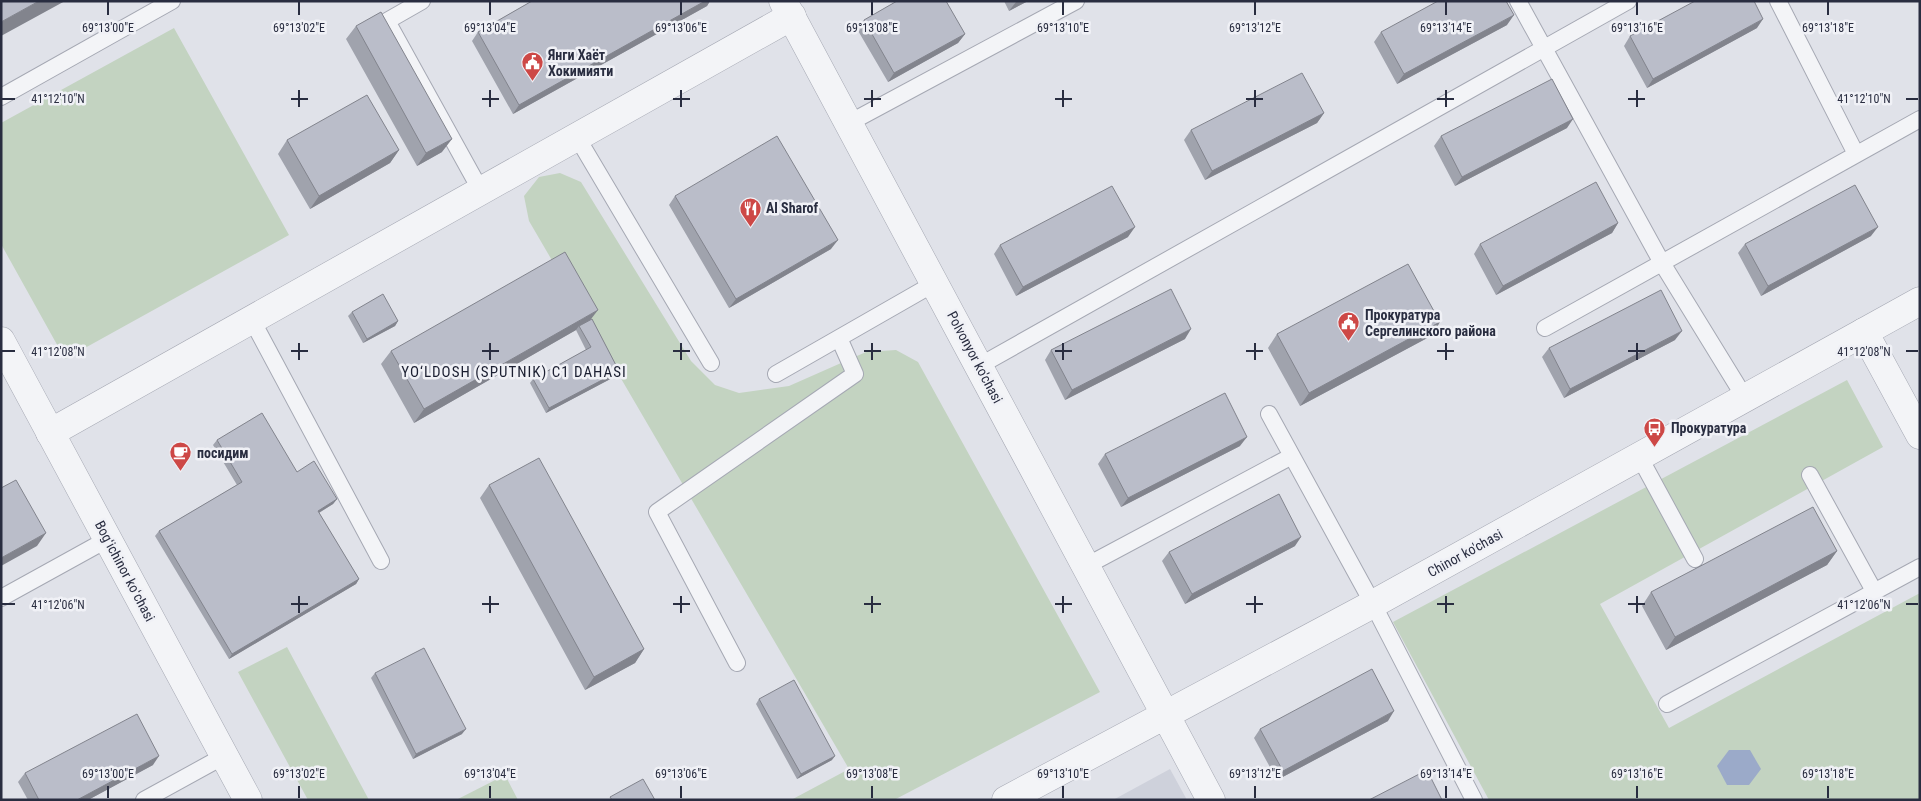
<svg xmlns="http://www.w3.org/2000/svg" width="1921" height="801" viewBox="0 0 1921 801" font-family="'Roboto Condensed',sans-serif">
  <style>
    .built { fill: #ced1db }
    .green { fill: #c3d3c1 }
    .water { fill: #9baac9 }
    .lines { fill: none; stroke-linecap: round; stroke-linejoin: round }
    .service-casing { stroke: #a5a8b3; stroke-width: 18 }
    .minor-casing { stroke: #a5a8b3; stroke-width: 29 }
    .tertiary-casing { stroke: #a5a8b3; stroke-width: 29 }
    .service { stroke: #f3f4f7; stroke-width: 16 }
    .minor { stroke: #f3f4f7; stroke-width: 28 }
    .tertiary { stroke: #f3f4f7; stroke-width: 28 }
    .wall { fill: #a0a3ad }
    .shaded-wall { fill: #82848d }
    .building { fill: #babdc9; stroke: #82848d }
    .ticks { fill: none; stroke: #292d40; stroke-width: 2 }
    .labels { text-anchor: middle; dominant-baseline: central; stroke-width: 5; stroke-linejoin: round; paint-order: stroke }
    .poi-label { font-size: 14px; font-weight: bold; fill: #292d40; stroke: #f0f1f6; text-anchor: start }
    .street-label { font-size: 14px; fill: #292d40; stroke: #f0f1f6 }
    .neighbourhood-label { font-size: 15px; letter-spacing: 1px; fill: #1b1f31; stroke: #f0f1f6 }
    .ticks-label { font-size: 12px; text-anchor: middle; fill: #292d40; stroke: #f0f1f6; stroke-width: 5; stroke-linejoin: round; paint-order: stroke }
  </style>
  <rect width="100%" height="100%" fill="#e0e2e9"/>
  <!-- built -->
  <path class="built" d="M1170,769L1187,800H1113Z"/>
  <!-- green -->
  <path class="green" d="M174,28L289,235L65,359L1,244V123Z
    M560,173L581,182L691,361L715,385L739,393L789,386L866,352L896,350L918,362L1100,692L894,800H791L849,769L529,221L524,196L539,177Z
    M1847,380L1883,447L1600,604L1669,728L1920,593V800H1489L1393,622Z
    M287,647L369,800H308L238,672Z
    M505,775L518,800H456Z"/>
  <!-- water -->
  <path class="water" d="M1729,750H1750L1761,769L1749,785H1727L1717,766Z"/>
  <g class="lines">
    <defs>
      <path id="service" d="M422,1L387,21L481,191
        M1518,1L1662,263L1745,398
        M1778,1L1856,154
        M1,97L172,1
        M849,123L1076,1
        M577,137L711,363
        M252,320L381,561
        M1545,328L1920,119
        M979,366L1628,1
        M776,374L935,283
        M1269,414L1373,604L1474,800
        M1639,456L1695,559
        M1810,475L1874,591
        M1086,566L1292,456
        M1,598L108,539
        M737,663L657,512L855,374L839,338
        M1667,704L1920,567
        M144,800L224,756"/>
      <path id="minor" d="M1864,332L1920,435
        M50,433L792,16"/>
      <path id="tertiary" d="M783,1L1211,800
        M1,341L248,800
        M1006,800L1373,604L1920,301"/>
    </defs>
    <!-- service casing -->
    <use href="#service" class="service-casing"/>
    <!-- minor casing -->
    <use href="#minor" class="minor-casing"/>
    <!-- tertiary casing -->
    <use href="#tertiary" class="tertiary-casing"/>
    <!-- service -->
    <use href="#service" class="service"/>
    <!-- minor -->
    <use href="#minor" class="minor"/>
    <!-- tertiary -->
    <use href="#tertiary" class="tertiary"/>
  </g>
  <!-- wall -->
  <path class="wall" d="M532,1H710L707,6L513,114L472,41L478,32Z
    M1004,1H1028L1009,11Z
    M864,20L965,34L958,43L888,82L857,29Z
    M1507,25L1397,84L1374,42L1381,32Z
    M356,26L442,152L417,166L346,39Z
    M1757,28L1647,88L1624,46L1630,36Z
    M1324,113L1317,123L1205,180L1184,140L1191,130Z
    M1567,128L1455,186L1434,146L1441,136Z
    M287,140L399,150L390,163L310,209L278,154Z
    M675,196L831,249L729,308L669,205Z
    M1618,223L1612,233L1496,295L1474,254L1480,244Z
    M1871,236L1761,296L1738,253L1745,244Z
    M1128,237L1016,296L994,254L1000,245Z
    M352,312L398,321L395,326L363,343L348,316Z
    M592,319L619,371L616,376L546,413L530,383L533,379L586,350L576,330L414,423L381,364L391,351Z
    M1440,322L1431,336L1300,406L1268,348L1277,334Z
    M1185,339L1065,400L1045,360L1051,350Z
    M1675,340L1564,398L1542,357L1549,348Z
    M217,440L297,472L337,499L333,504L319,513L359,579L356,584L229,659L155,536L159,531L237,485L213,445Z
    M1240,446L1121,507L1098,464L1105,454Z
    M489,485L644,649L635,663L585,690L480,498Z
    M1295,546L1185,604L1162,561L1169,552Z
    M1837,551L1827,565L1666,650L1642,606L1651,592Z
    M375,673L462,734L413,759L371,678Z
    M759,699L832,760L797,779L756,704Z
    M1388,721L1277,780L1254,738L1260,729Z
    M153,765L88,800H28L18,782L25,773Z"/>
  <!-- shaded-wall -->
  <path class="shaded-wall" d="M39,1H65L1,36V22Z
    M705,1H710L707,6L513,114L519,105Z
    M1017,1H1028L1009,11L1016,2Z
    M1514,15L1507,25L1397,84L1404,74Z
    M1763,19L1757,28L1647,88L1653,79Z
    M965,34L958,43L888,82L894,73Z
    M1324,113L1317,123L1205,180L1212,171Z
    M1573,119L1567,128L1455,186L1462,177Z
    M452,139L442,152L417,166L426,153Z
    M399,150L390,163L310,209L319,196Z
    M1618,223L1612,233L1496,295L1503,286Z
    M1135,227L1128,237L1016,296L1023,287Z
    M1878,227L1871,236L1761,296L1768,286Z
    M838,240L831,249L729,308L736,299Z
    M598,310L588,323L579,326L576,330L414,423L424,409Z
    M398,321L395,326L363,343L367,339Z
    M1440,322L1431,336L1300,406L1309,393Z
    M1191,329L1185,339L1065,400L1072,390Z
    M1682,331L1675,340L1564,398L1570,389Z
    M619,371L616,376L546,413L549,408Z
    M1247,437L1240,446L1121,507L1128,498Z
    M337,499L333,504L315,515L318,511Z
    M46,533L37,546L1,566V558Z
    M1301,537L1295,546L1185,604L1192,594Z
    M1837,551L1827,565L1666,650L1675,637Z
    M359,579L356,584L229,659L232,654Z
    M644,649L635,663L585,690L594,677Z
    M1394,711L1388,721L1277,780L1283,771Z
    M466,729L462,734L413,759L416,754Z
    M159,756L153,765L88,800H77Z
    M835,756L832,760L797,779L801,774Z"/>
  <!-- building -->
  <path class="building" d="M1,1H39L1,22Z
    M532,1H705L519,105L478,32Z
    M897,1H946L965,34L894,73L864,20Z
    M1438,1H1506L1514,15L1404,74L1381,32Z
    M1695,1H1754L1763,19L1653,79L1630,36Z
    M381,12L452,139L426,153L356,26Z
    M1302,73L1324,113L1212,171L1191,130Z
    M1552,79L1573,119L1462,177L1441,136Z
    M367,95L399,150L319,196L287,140Z
    M777,136L838,240L736,299L675,196Z
    M1596,182L1618,223L1503,286L1480,244Z
    M1855,185L1878,227L1768,286L1745,244Z
    M1112,186L1135,227L1023,287L1000,245Z
    M565,252L598,310L424,409L391,351Z
    M1408,264L1440,322L1309,393L1277,334Z
    M1171,289L1191,329L1072,390L1051,350Z
    M1661,290L1682,331L1570,389L1549,348Z
    M383,294L398,321L367,339L352,312Z
    M592,319L619,371L549,408L533,379L591,347L579,326Z
    M1225,393L1247,437L1128,498L1105,454Z
    M262,413L297,472L314,461L337,499L318,511L359,579L232,654L159,531L242,482L217,440Z
    M539,458L644,649L594,677L489,485Z
    M16,480L46,533L1,558V488Z
    M1279,494L1301,537L1192,594L1169,552Z
    M1813,507L1837,551L1675,637L1651,592Z
    M424,648L466,729L416,754L375,673Z
    M1372,669L1394,711L1283,771L1260,729Z
    M794,680L835,756L801,774L759,699Z
    M137,714L159,756L77,800H39L25,773Z
    M1427,770L1442,800H1369Z
    M643,779L655,800H612L610,797Z"/>
  <!-- ticks -->
  <path class="ticks" d="M108,2V15M299,2V15M490,2V15M681,2V15M872,2V15M1063,2V15M1255,2V15M1446,2V15M1637,2V15M1828,2V15M299,90V107M490,90V107M681,90V107M872,90V107M1063,90V107M1255,90V107M1446,90V107M1637,90V107M2,99H15M291,99H308M482,99H499M673,99H690M864,99H881M1055,99H1072M1246,99H1263M1437,99H1454M1628,99H1645M1906,99H1918M299,343V360M490,343V360M681,343V360M872,343V360M1063,343V360M1255,343V360M1446,343V360M1637,343V360M2,351H15M291,351H308M482,351H499M673,351H690M864,351H881M1055,351H1072M1246,351H1263M1437,351H1454M1628,351H1645M1906,351H1918M299,596V613M490,596V613M681,596V613M872,596V613M1063,596V613M1255,596V613M1446,596V613M1637,596V613M2,604H15M291,604H308M482,604H499M673,604H690M864,604H881M1055,604H1072M1246,604H1263M1437,604H1454M1628,604H1645M1906,604H1918M108,786V798M299,786V798M490,786V798M681,786V798M872,786V798M1063,786V798M1255,786V798M1446,786V798M1637,786V798M1828,786V798"/>
  <!-- icons -->
  <defs>
    <symbol id="civic-pin" viewBox="-11 -11 22 30"><path d="M0 17L-7.5 6A9.5 9.5 0 1 1 7.5 6Z" fill="#cd4846" stroke="#f0f1f6"/><path d="M-.6-6.5H3V-4.5H.6V-3L4-1V1h2V6H-6V1h2V-1L-.6-3ZM-1.2 2.5V6h2.4V2.5Z" fill="#fff"/></symbol>
    <symbol id="restaurant-pin" viewBox="-11 -11 22 30"><path d="M0 17L-7.5 6A9.5 9.5 0 1 1 7.5 6Z" fill="#cd4846" stroke="#f0f1f6"/><path d="M-5-6h1v4h1v-4h1v4h1v-4h1v5L-1.5 .5V6h-2V.5L-5-1ZM5-6V6H3V1.5H1.5Q1.5-4 5-6Z" fill="#fff"/></symbol>
    <symbol id="bus-pin" viewBox="-11 -11 22 30"><path d="M0 17L-7.5 6A9.5 9.5 0 1 1 7.5 6Z" fill="#cd4846" stroke="#f0f1f6"/><path d="M-5-6H5V4H4V6H2V4H-2V6H-4V4H-5ZM-3.5-4V0h7V-4ZM-3.5 1.2v1.5H-2V1.2ZM2 1.2v1.5H3.5V1.2Z" fill="#fff"/></symbol>
    <symbol id="cafe-pin" viewBox="-11 -11 22 30"><path d="M0 17L-7.5 6A9.5 9.5 0 1 1 7.5 6Z" fill="#cd4846" stroke="#f0f1f6"/><path d="M-5.5-4.5H6V0H3Q3 3.5 0 3.5H-2.5Q-5.5 3.5-5.5 0ZM3-3.2v2h1.7v-2ZM-6 4.5H4V6H-6Z" fill="#fff"/></symbol>
  </defs>
  <g fill-rule="evenodd">
    <use href="#civic-pin" x="520" y="50" width="25" height="34"/>
    <use href="#restaurant-pin" x="738" y="196" width="25" height="34"/>
    <use href="#civic-pin" x="1336" y="310" width="25" height="34"/>
    <use href="#bus-pin" x="1642" y="416" width="25" height="34"/>
    <use href="#cafe-pin" x="168" y="440" width="25" height="34"/>
  </g>
  <g class="labels">
    <!-- poi labels -->
    <g class="poi-label">
      <text x="548" y="55">Янги Хаёт<tspan x="548" dy="16">Хокимияти</tspan></text>
      <text x="766" y="208">Al Sharof</text>
      <text x="1365" y="315">Прокуратура<tspan x="1365" dy="16">Сергелинского района</tspan></text>
      <text x="1671" y="428">Прокуратура</text>
      <text x="197" y="453">посидим</text>
    </g>
    <!-- street labels -->
    <g class="street-label">
      <text transform="translate(975 357) rotate(62)">Polvonyor ko'chasi</text>
      <text transform="translate(1465 553) rotate(-29)">Chinor ko'chasi</text>
      <text transform="translate(125 571) rotate(62)">Bogʻichinor koʻchasi</text>
    </g>
    <!-- neighbourhood labels -->
    <g class="neighbourhood-label">
      <text x="514" y="372">YO‘LDOSH (SPUTNIK) C1 DAHASI</text>
    </g>
  </g>
  <g class="ticks-label">
    <text x="108" y="32">69°13'00"E</text>
    <text x="299" y="32">69°13'02"E</text>
    <text x="490" y="32">69°13'04"E</text>
    <text x="681" y="32">69°13'06"E</text>
    <text x="872" y="32">69°13'08"E</text>
    <text x="1063" y="32">69°13'10"E</text>
    <text x="1255" y="32">69°13'12"E</text>
    <text x="1446" y="32">69°13'14"E</text>
    <text x="1637" y="32">69°13'16"E</text>
    <text x="1828" y="32">69°13'18"E</text>
    <text x="58" y="103">41°12'10"N</text>
    <text x="1864" y="103">41°12'10"N</text>
    <text x="58" y="356">41°12'08"N</text>
    <text x="1864" y="356">41°12'08"N</text>
    <text x="58" y="609">41°12'06"N</text>
    <text x="1864" y="609">41°12'06"N</text>
    <text x="108" y="778">69°13'00"E</text>
    <text x="299" y="778">69°13'02"E</text>
    <text x="490" y="778">69°13'04"E</text>
    <text x="681" y="778">69°13'06"E</text>
    <text x="872" y="778">69°13'08"E</text>
    <text x="1063" y="778">69°13'10"E</text>
    <text x="1255" y="778">69°13'12"E</text>
    <text x="1446" y="778">69°13'14"E</text>
    <text x="1637" y="778">69°13'16"E</text>
    <text x="1828" y="778">69°13'18"E</text>
  </g>
  <!-- border -->
  <rect width="1921" height="801" fill="none" stroke="#292d40" stroke-width="5"/>
</svg>
